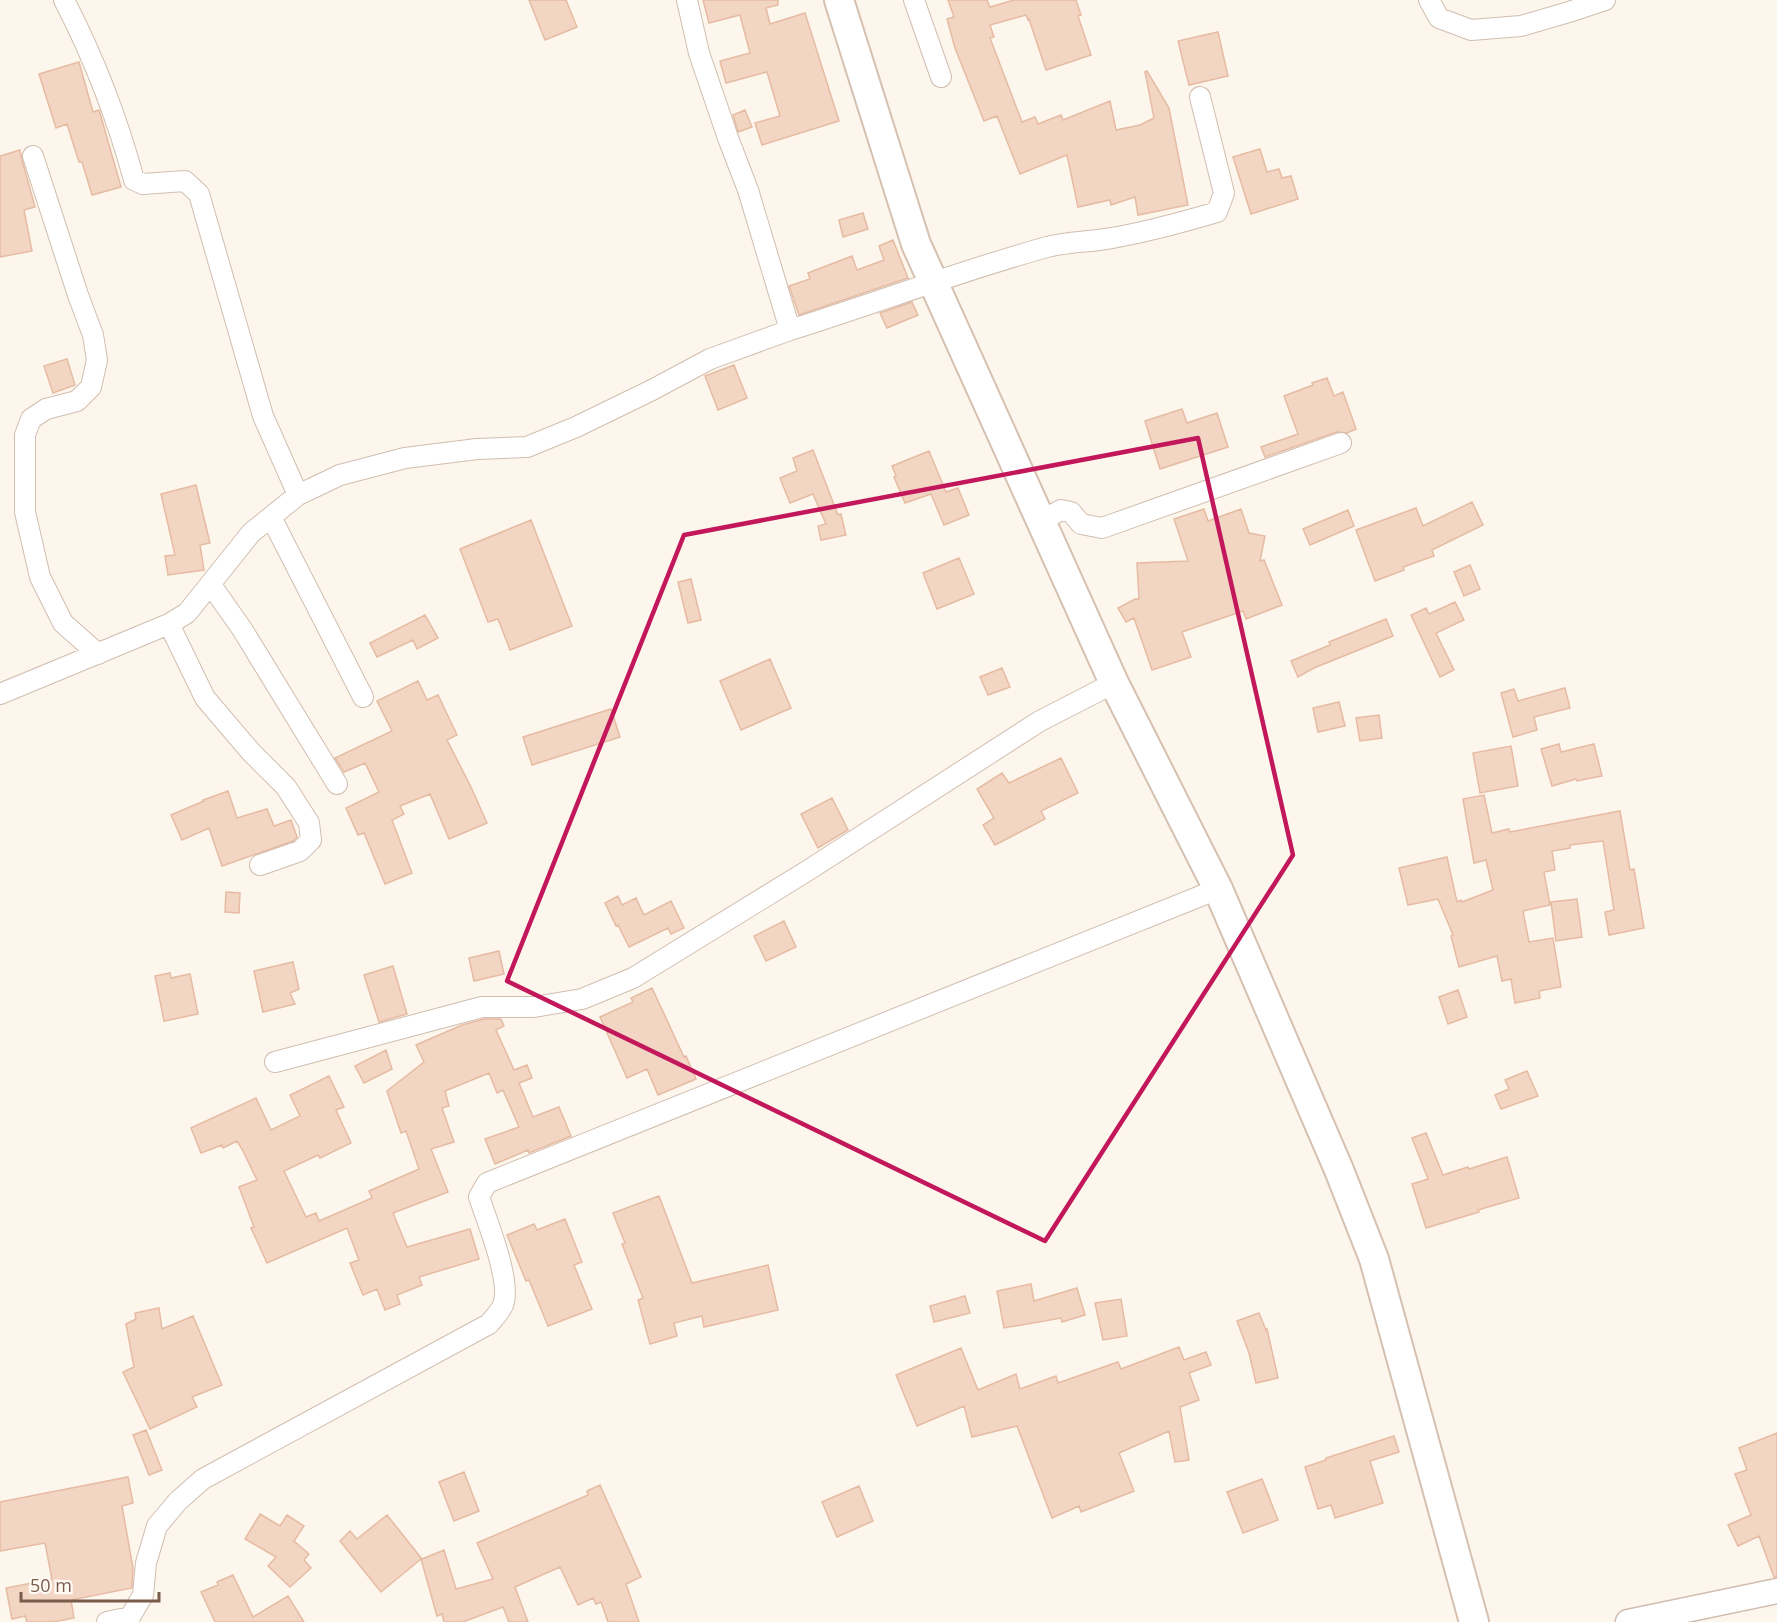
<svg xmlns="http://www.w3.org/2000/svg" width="1777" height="1622" viewBox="0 0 1777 1622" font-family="'Open Sans',sans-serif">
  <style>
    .building { fill: #f3d5c3; stroke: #e6bba3; stroke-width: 1.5 }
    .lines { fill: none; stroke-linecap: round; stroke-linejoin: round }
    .minor-casing { stroke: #d1beb0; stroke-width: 22 }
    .tertiary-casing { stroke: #d1beb0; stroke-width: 27 }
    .secondary-casing { stroke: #d6c0b0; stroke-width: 32 }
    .minor { stroke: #fff; stroke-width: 20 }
    .tertiary { stroke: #fff; stroke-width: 24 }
    .secondary { stroke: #fff; stroke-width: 28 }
    .marked { fill: none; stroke: #c2185b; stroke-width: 4.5; stroke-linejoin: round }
  </style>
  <rect width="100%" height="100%" fill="#fdf6ec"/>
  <!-- building -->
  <path class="building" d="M529,0H566L577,27L545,40Z
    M703,0H778V5L766,8L770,24L805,13L839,121L762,145L755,123L780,116L767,72L726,83L720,61L750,53L740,15L709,23Z
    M948,0H987L990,7L1014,0H1076L1081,15L1078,16L1091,55L1046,70L1029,19L1028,20L1026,15L990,25L994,37L990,38L1022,122L1035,117L1038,124L1061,115L1063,120L1110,101L1116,130L1140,125L1154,118L1145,72L1147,71L1169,108L1188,205L1138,215L1135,197L1111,205L1110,200L1078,207L1067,155L1020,174L997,116L984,121L955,48L947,19L954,17Z
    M1218,32L1228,76L1189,85L1178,41Z
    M79,62L93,112L99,110L100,113L121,187L92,195L82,162H79L67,124L56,128L39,74Z
    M745,110L752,127L738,132L733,115Z
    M1260,149L1267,172L1279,169L1282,178L1291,176L1298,199L1251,214L1233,157Z
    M20,150L22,160L35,207L24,210L32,251L0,257V156Z
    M863,213L868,229L843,237L839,220Z
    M893,240L908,278L799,315L789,286L810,279L808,273L852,256L857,270L884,260L879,246Z
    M912,302L918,315L887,328L880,313Z
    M67,359L75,385L53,393L44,366Z
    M734,365L747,398L718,410L705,376Z
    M1327,378L1334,396L1343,392L1356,429L1347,433L1337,432L1265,457L1261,447L1298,434L1284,396L1313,385L1312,383Z
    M1182,409L1187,423L1217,413L1228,447L1160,469L1145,421Z
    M813,450L838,515L841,514L846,535L821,540L818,526L826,524L813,494L790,503L780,478L797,471L793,458Z
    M929,451L946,492L958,488L969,515L944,525L931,494L905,503L894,477L896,476L892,466Z
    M196,485L210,543L200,545L204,570L168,575L165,556L175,555L161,494Z
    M1472,502L1483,525L1432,550L1434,556L1403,567L1404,570L1375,581L1356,530L1416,508L1423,526Z
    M1204,509L1208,521L1241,509L1249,533L1265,536L1260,561L1264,560L1282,605L1246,619L1243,611L1182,632L1191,657L1152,670L1134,618L1126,622L1118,608L1135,599H1139L1137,563L1188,561L1174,519Z
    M1348,510L1354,526L1310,545L1303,529Z
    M531,520L572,626L510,650L498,619L488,622L460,549Z
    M959,558L974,594L937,609L923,573Z
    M1470,565L1480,589L1464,596L1454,572Z
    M691,579L701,620L688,623L678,582Z
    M1455,602L1464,620L1436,633L1454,670L1440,677L1411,615L1426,608L1429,614Z
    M425,615L438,638L417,649L413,640L377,657L370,643Z
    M1386,619L1393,636L1314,668L1298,677L1291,661L1330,645L1329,642Z
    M770,659L791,708L741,730L720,681Z
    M1002,668L1010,687L988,695L980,677Z
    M418,681L427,700L438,695L457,735L447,740L471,787L487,823L449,839L430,794L400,806L404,814L392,820L412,873L385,884L364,833L358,835L346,808L379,792L365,763L344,772L335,758L392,731L377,701Z
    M1565,688L1570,708L1534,717L1537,730L1513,737L1501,693L1514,689L1518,701Z
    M1339,702L1345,726L1318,732L1313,708Z
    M611,709L620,737L532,765L523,737Z
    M1379,715L1382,738L1360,741L1356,718Z
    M1559,744L1561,752L1594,744L1602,776L1577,781L1576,779L1552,786L1541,749Z
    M1511,746L1518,786L1480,793L1473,753Z
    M1061,758L1078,793L1041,811L1045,819L995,845L983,825L994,818L977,789L1002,773L1009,783Z
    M228,791L237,818L267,809L274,826L291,820L297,837L293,841L222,866L209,828L182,840L171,815L204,801L203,800Z
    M1484,795L1492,833L1509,829L1510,832L1620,811L1630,870L1634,869L1644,928L1609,935L1605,912L1614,910L1603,841L1570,845V848L1552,851L1555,870L1544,872L1550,905L1523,911L1529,942L1553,938L1561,987L1539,991L1540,998L1515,1003L1511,979L1502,981L1497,956L1459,967L1451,936L1453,935L1438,899L1408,905L1399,868L1447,857L1457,902L1461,900L1462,902L1493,890L1486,860L1474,863L1463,799Z
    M832,798L848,830L818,848L801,814Z
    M226,892L240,893L239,913L225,912Z
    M618,896L622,905L636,898L644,915L671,901L684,928L671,934L668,928L629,947L618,925L616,926L605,903Z
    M1577,899L1582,937L1556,941L1551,902Z
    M784,921L796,947L766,961L754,936Z
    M499,951L504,974L474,981L469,958Z
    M293,962L299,989L290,993L295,1004L263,1012L254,971Z
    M393,966L407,1014L379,1022L364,975Z
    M170,973L171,978L190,974L198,1014L164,1021L155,976Z
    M652,988L684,1057L686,1056L696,1079L658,1095L647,1069L627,1078L600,1017L633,1002L631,998Z
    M1458,990L1467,1017L1448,1024L1439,997Z
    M484,1019H501L504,1026L496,1030L514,1070L527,1065L532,1078L519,1083L533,1117L559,1107L571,1136L529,1153L528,1150L495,1164L485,1139L519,1127L503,1090L497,1093L489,1073L445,1091L449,1106L442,1108L454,1142L431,1149L448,1192L393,1213L407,1247L470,1229L479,1259L419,1277L422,1285L397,1295L400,1304L385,1310L377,1289L363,1295L350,1263L359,1260L347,1228L267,1263L251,1228L254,1227L239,1187L257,1180L242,1149L237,1141L223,1148L222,1145L201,1153L191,1128L256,1098L271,1130L300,1116L290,1095L329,1076L344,1107L336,1110L351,1143L320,1158L318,1155L284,1171L306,1217L316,1213L319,1221L372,1198L369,1191L419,1169L406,1131L401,1133L387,1091L424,1062L416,1045L462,1025Z
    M386,1050L392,1069L364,1083L355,1066Z
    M1527,1071L1538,1096L1501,1109L1495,1095L1509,1089L1505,1080Z
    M1426,1133L1443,1175L1468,1167L1469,1169L1507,1157L1519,1198L1478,1210L1479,1212L1426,1228L1412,1184L1428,1179L1412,1138Z
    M659,1196L692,1283L768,1265L778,1310L704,1327L702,1316L674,1323L677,1336L650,1344L638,1300L643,1298L622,1244L625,1243L613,1213Z
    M565,1219L582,1262L574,1265L592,1309L548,1326L529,1280L526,1281L507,1235L534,1224L537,1230Z
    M1031,1284L1034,1301L1077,1288L1085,1315L1062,1322L1061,1318L1004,1328L997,1291Z
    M965,1296L970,1313L934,1322L930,1306Z
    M1121,1299L1127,1336L1103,1340L1095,1303Z
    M159,1308L162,1329L193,1316L222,1385L192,1397L197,1407L150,1429L123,1372L134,1367L126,1324L136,1319L135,1313Z
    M1259,1313L1266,1330L1267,1329L1278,1378L1256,1383L1249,1353L1237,1321Z
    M1179,1347L1184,1360L1206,1352L1211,1365L1189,1373L1199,1400L1180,1407L1189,1460L1175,1462L1169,1431L1119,1453L1134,1491L1081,1512L1079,1506L1052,1518L1017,1426L972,1437L964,1406L917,1426L896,1375L961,1348L978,1390L1016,1374L1020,1389L1056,1376L1058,1383L1118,1362L1121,1369Z
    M146,1430L162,1470L149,1475L133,1435Z
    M1777,1433V1577H1774L1759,1536L1738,1546L1728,1525L1751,1515L1735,1474L1747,1470L1739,1448Z
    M1394,1436L1399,1452L1370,1461L1383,1503L1335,1518L1331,1505L1318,1509L1305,1467L1326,1460V1458Z
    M464,1472L479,1511L454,1521L439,1482Z
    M128,1477L133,1503L122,1506L133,1568L132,1588L71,1600L74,1618L53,1622H27L25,1616L12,1619L6,1588L52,1579L45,1543L0,1551V1502Z
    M1262,1479L1278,1520L1243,1533L1227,1492Z
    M600,1485L641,1577L626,1584L639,1622H608L601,1602L596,1604L593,1598L578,1605L560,1567L515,1587L528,1622H509L503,1607L463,1622H444L442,1614L437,1616L421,1559L381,1592L340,1541L350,1531L357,1539L387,1515L422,1559L444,1550L456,1589L493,1579L477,1543L588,1495L587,1491Z
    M859,1486L873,1521L837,1537L822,1502Z
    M260,1514L280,1526L287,1515L304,1526L294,1541L309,1554L304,1560L311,1568L290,1587L268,1566L276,1557L245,1539Z
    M233,1575L253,1617L288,1596L304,1622H215L201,1592L218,1585L217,1582Z"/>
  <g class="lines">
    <defs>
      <path id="minor" d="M64,0C94,58 117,117 134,180L143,184L185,181L199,194L263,416L298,495
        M687,0L699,53L728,138L748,190L790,330C876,303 960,271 1047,247C1066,242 1086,242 1106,239C1143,233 1180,223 1217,212L1224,193L1200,97
        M914,0L941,77
        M1429,0L1439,18L1471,30L1521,26L1569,12L1605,0
        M33,156L78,295L93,335L97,360L91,387L77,401L46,409L31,419L25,435V512L40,577L63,623L98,654
        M271,517L363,697
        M1041,521L1061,510L1071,512L1081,524L1102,528L1341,443
        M211,585L242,629L337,784
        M169,624L205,698L251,752L286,787L309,823L311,840L300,851L260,865
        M0,694L169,624L187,613L251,533L298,495L340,475L405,458L477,449L527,447L576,427L652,390L710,359L790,330
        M275,1062L482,1007H534L582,999L633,978L807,871L1040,721L1114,683
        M107,1622L130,1617L143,1595L146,1563L157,1526L178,1501L203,1479L489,1324C493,1319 500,1312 503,1305C512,1282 487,1221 479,1197L487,1183L1218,889"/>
      <path id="tertiary" d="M1628,1622L1777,1591"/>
      <path id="secondary" d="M839,0L916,244L1114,683L1218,889L1339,1170L1374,1259L1474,1622"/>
    </defs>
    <!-- minor casing -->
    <use href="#minor" class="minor-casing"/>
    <!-- tertiary casing -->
    <use href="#tertiary" class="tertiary-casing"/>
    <!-- secondary casing -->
    <use href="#secondary" class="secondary-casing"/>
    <!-- minor -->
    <use href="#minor" class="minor"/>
    <!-- tertiary -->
    <use href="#tertiary" class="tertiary"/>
    <!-- secondary -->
    <use href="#secondary" class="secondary"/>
  </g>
  <!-- marked area -->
  <path class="marked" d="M1198,438L1293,855L1045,1241L507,981L684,535Z"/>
  <!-- scale -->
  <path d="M21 1592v9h138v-9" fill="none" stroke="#7a5c4d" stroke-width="3"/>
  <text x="30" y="1592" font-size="18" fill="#7a5c4d" stroke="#fffaf3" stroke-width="4.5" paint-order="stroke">50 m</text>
</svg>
